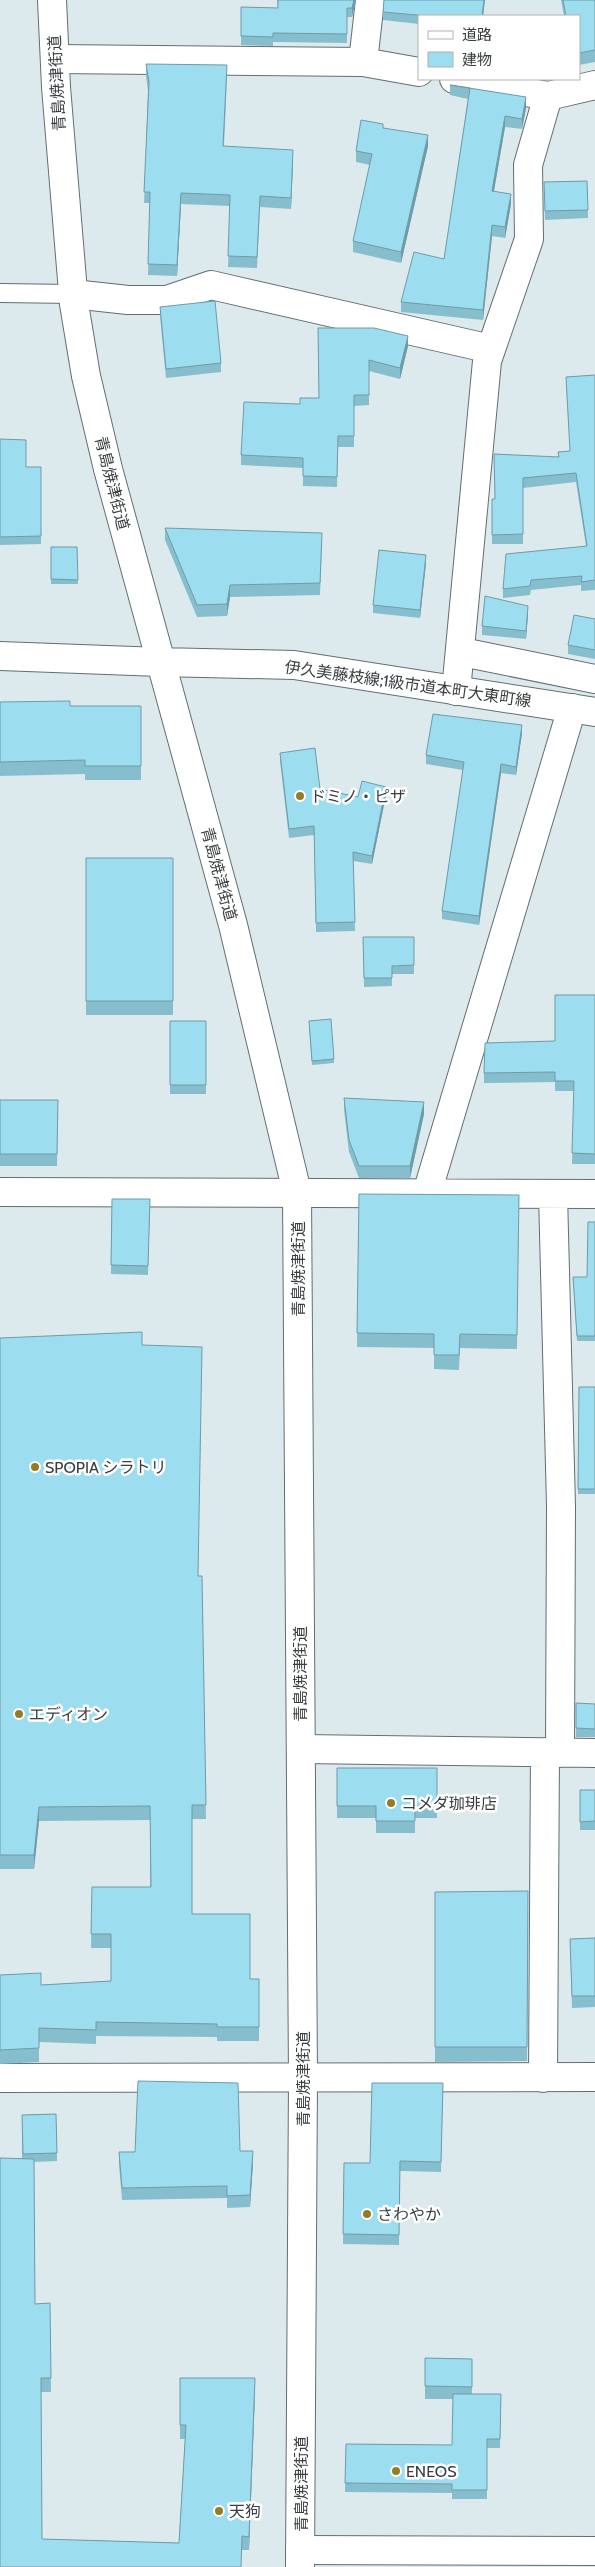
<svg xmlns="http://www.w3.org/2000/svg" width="595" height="2567" viewBox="0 0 595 2567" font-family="Cabin,'Noto Sans JP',sans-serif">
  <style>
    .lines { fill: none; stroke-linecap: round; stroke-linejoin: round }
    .service-casing { stroke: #636e72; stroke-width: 20 }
    .minor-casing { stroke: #636e72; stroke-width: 30 }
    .tertiary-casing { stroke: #636e72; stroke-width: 30 }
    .secondary-casing { stroke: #636e72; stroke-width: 30 }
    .service { stroke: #fff; stroke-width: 18 }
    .minor { stroke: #fff; stroke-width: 28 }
    .tertiary { stroke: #fff; stroke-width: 28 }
    .secondary { stroke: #fff; stroke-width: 28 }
    .wall { fill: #87bece }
    .shaded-wall { fill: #6e9ba8 }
    .building { fill: #9dddf0; stroke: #6e9ba8 }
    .poi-dot { fill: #937d24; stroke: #fff; stroke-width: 2 }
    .labels { text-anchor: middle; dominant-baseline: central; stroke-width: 5; stroke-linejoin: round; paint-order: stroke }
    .street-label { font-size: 16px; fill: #393e40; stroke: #fff }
    .poi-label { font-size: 16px; fill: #393e40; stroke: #fff; text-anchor: start }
  </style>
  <rect width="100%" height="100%" fill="#dceaee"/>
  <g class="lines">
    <defs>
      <path id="service" d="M0,293L73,294"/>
      <path id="minor" d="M55,59L363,62L419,72
        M363,62L370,0
        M454,79L548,96L595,85
        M73,294L128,300H167L211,285L491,349
        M462,652L595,679
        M456,691L487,361L529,239L528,165L548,96
        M0,1192L595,1194
        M427,1193L572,708
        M553,1194L561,1506L560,1753
        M301,1749L595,1753
        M0,2078L595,2077
        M543,2078L545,1752
        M300,2550L595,2551"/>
      <path id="tertiary" d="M0,656L160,662"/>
      <path id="secondary" d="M52,0L56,87L74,304L86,376L108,469L233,925L297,1192L303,2079L300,2567
        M160,662L294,665L595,712"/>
    </defs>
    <!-- service casing -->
    <use href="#service" class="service-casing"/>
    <!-- minor casing -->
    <use href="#minor" class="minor-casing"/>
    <!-- tertiary casing -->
    <use href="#tertiary" class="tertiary-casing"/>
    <!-- secondary casing -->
    <use href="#secondary" class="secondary-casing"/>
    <!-- service -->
    <use href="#service" class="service"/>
    <!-- minor -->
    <use href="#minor" class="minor"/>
    <!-- tertiary -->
    <use href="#tertiary" class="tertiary"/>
    <!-- secondary -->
    <use href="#secondary" class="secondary"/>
  </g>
  <!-- wall -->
  <path class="wall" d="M277,0H356L352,17H347V43L273,42V46L241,45V7L278,8Z
    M384,0H485L483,16H419V24L383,20Z
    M561,0H595V62L579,65V16H564Z
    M146,64L227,76L224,146L293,161L291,209L260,207L257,268L228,267L230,206L181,204L177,276L148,275L150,203H144L148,91L146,76Z
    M450,85L526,97V108L522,129L505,127L494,191L511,204L505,238L492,236L483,320L401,312V302L444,259L468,99L450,95Z
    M383,128L428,146L401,263L353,252V241L370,165L356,162V151Z
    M587,181L588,218L545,220L544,182Z
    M160,307L221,363V372L166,378L160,316Z
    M318,328L408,346L400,379L369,371V405L354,406V447H338L337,487L303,486V468L241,465V455L300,404L319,398Z
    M595,375V590L581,591V585L531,590L530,595L503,598V589L586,546L576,482L523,488V544H492V499H495L494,454L558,457V452L570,451L566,377Z
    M0,439L26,467H41V544L0,545Z
    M165,528L322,545L320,595L230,597L227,616L197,617L165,540Z
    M51,547H77L78,584H51Z
    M426,563L420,618L373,613V605Z
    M528,614L526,639L482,635V626Z
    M595,619V659L568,654V645Z
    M0,702L70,706H141V780H85V774L0,776Z
    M522,733L516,775L501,773L479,925L442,919V911L463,770L426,764V755Z
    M280,753L320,789L358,797L386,795L372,864L353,861L355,931L316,932L314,835L289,838L280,761Z
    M86,858H173V1015H86Z
    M363,937H414V974H392V986L364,987Z
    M595,995V1164H572L574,1091H555V1082L484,1083V1073L555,1041Z
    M170,1021H206V1094H170Z
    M309,1026L334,1059V1063L312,1065Z
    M344,1098L424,1114L410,1178H359L349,1152L344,1110Z
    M0,1100H58L57,1166H0Z
    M359,1194L519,1195L517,1349L460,1348L459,1370L434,1369V1348L357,1347Z
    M112,1199H150L148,1275L111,1274Z
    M595,1222V1341H577L573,1277H587Z
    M0,1338L142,1345L198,1576H202L206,1819H192V1914L250,1979H259V2041H217V2037L96,2036V2044L39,2042V2062L0,2064V1975L41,1985L111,1981V1948H91L92,1887H150V1820L39,1821L34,1869H0Z
    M579,1387H595V1494H578Z
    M576,1703L595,1704V1737H576Z
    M337,1768H437V1818H415V1833H376V1818H337Z
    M580,1790H595V1830H580Z
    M528,1891L527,2061L435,2062V1892Z
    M595,1938V2007L572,2008L570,1939Z
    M443,2083L441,2172L400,2171L399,2245L343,2244L344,2163H370Z
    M56,2114L57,2161L34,2162L35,2304L50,2303L51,2392H41L42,2539L179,2543L185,2439H180V2378L255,2392L249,2550H242L0,2567L22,2158V2115Z
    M240,2151L253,2163L250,2207L227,2208V2198L122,2200L119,2164V2152Z
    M425,2358L472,2359V2394H501L500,2448H487V2499H452V2493L345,2492L346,2444L452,2445L453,2399H425Z"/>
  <!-- shaded-wall -->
  <path class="shaded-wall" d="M354,0H356L352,17V8Z
    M484,0H485L483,16H482Z
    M526,97V108L522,129V119Z
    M505,116V127L492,202V191Z
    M428,135V146L401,263V252Z
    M293,150V161L291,209V198Z
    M181,193V204L177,276V265Z
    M511,194V204L505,238V227Z
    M492,225V236L483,320V310Z
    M408,336V346L400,379V368Z
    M426,555V563L420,618V610Z
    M230,585V597L227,616V604Z
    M528,606V614L526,639V631Z
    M522,725V733L516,775V767Z
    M501,764V773L479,925V916Z
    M386,787V795L372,864V856Z
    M424,1102V1114L410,1178V1166Z
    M39,1807V1821L34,1869V1855Z
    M253,2151V2163L250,2207V2195Z
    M255,2378V2392L249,2550V2537Z"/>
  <!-- building -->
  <path class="building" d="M278,0H354L352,8H347V34L273,33V37L241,36V7L278,8Z
    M384,0H484L482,16H428L383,12Z
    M563,0H595V50L579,53V16H566Z
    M146,64L227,65L223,146L293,150L291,198L260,196L257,257L228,256L230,195L181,193L177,265L148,264L150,192H144L149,82Z
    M450,85L526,97L522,119L505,116L492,191L511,194L505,227L492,225L483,310L401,302L414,252L444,259L470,88Z
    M361,120L383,124V128L428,135L401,252L353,241L372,154L356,151Z
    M587,181L588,210L545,211L544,182Z
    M215,301L221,363L166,369L160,307Z
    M318,328H374L408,336L400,368L369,360V395H354V436H338L337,477L303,476V458L241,455L244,402L300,404V398H319Z
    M595,375V580L581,582L582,576L531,580L530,586L503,589L506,554L587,546L576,473L523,478V534L492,535V499H495L494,454L559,457L558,452L570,451L566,377Z
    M0,439L26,440V467H41V536L0,537Z
    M165,528L322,533L320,583L230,585L227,604L197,605Z
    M51,547H77L78,580L51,579Z
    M379,550L426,555L420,610L373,605Z
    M485,596L528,606L526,631L482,626Z
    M574,615L595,619V650L568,645Z
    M70,701V706H141V766H85V760L0,762V702Z
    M433,714L522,725L516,767L501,764L479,916L442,911L464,762L426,755Z
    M315,748L320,789L358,797L362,781L386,787L372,856L353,852L355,922L316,923L314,826L289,829L280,753Z
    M86,858H173V1001H86Z
    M363,937H414V965L392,966V978H364Z
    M555,995H595V1154L572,1153L574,1081H555V1072L484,1073L485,1043L555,1041Z
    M331,1019L334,1059L312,1061L309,1021Z
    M170,1021H206V1085H170Z
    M344,1098L424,1102L410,1166H359L349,1140Z
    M0,1100H58L57,1154H0Z
    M359,1194L519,1195L517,1335L460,1334L459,1355H434V1334L357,1333Z
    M112,1199H150L148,1266L111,1265Z
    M588,1222H595V1336H577L573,1277H587Z
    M142,1332V1345L202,1347L198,1576H202L206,1805H192V1914H250V1979H259V2027H217V2024L96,2022V2030L39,2028V2048L0,2050V1975L41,1973V1985L111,1981V1934H91L92,1887H151L150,1806L39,1807L34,1855H0V1338Z
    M579,1387H595V1489H578Z
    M576,1703L595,1704V1729L576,1728Z
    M337,1768H437V1806H415V1821H376V1806H337Z
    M580,1790H595V1821L580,1822Z
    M528,1891L527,2047H435V1892Z
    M595,1938V1996H572L570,1939Z
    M138,2081L238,2083L240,2151H253L250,2195L227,2196V2186L122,2188L119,2152H135Z
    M372,2083H443L441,2162L400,2161L399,2235L343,2234L344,2163H370Z
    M56,2114L57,2153L23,2154L22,2115Z
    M0,2158L34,2159L35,2304L50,2303L51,2378H41L42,2539L179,2543L186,2425H180V2378H255L249,2537L242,2536L241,2567H0Z
    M425,2358L472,2359V2387L425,2386Z
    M453,2394H501L500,2439H487V2490H452V2484L345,2483L346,2444L452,2445Z"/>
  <!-- markers -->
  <g class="poi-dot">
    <circle cx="300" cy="796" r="5"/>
    <circle cx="35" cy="1467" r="5"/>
    <circle cx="19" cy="1714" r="5"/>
    <circle cx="391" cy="1803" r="5"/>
    <circle cx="367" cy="2214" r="5"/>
    <circle cx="396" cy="2471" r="5"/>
    <circle cx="219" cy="2511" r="5"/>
  </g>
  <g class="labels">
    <!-- street labels -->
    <g class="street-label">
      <text transform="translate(57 83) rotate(-93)">青島焼津街道</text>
      <text transform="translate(112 483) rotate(76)">青島焼津街道</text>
      <text transform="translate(408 684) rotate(8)">伊久美藤枝線;1級市道本町大東町線</text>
      <text transform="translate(219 874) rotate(75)">青島焼津街道</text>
      <text transform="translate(298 1269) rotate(-90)">青島焼津街道</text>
      <text transform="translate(300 1674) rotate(-90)">青島焼津街道</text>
      <text transform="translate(303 2079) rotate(-90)">青島焼津街道</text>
      <text transform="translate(301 2484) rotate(-90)">青島焼津街道</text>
    </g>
    <!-- poi labels -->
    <g class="poi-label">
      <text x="310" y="796">ドミノ・ピザ</text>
      <text x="45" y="1467">SPOPIA シラトリ</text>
      <text x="29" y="1714">エディオン</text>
      <text x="401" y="1803">コメダ珈琲店</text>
      <text x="377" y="2214">さわやか</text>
      <text x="406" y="2471">ENEOS</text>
      <text x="229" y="2511">天狗</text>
    </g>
  </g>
  <!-- legend -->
  <rect x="418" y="15" width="162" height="65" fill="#ffffff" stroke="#b0b2b3"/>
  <rect x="428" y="31" width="25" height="8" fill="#ffffff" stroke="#b0b2b3"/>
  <text x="462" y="40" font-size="15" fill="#393e40">道路</text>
  <rect x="428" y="52" width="25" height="15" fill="#9dddf0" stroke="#b0b2b3"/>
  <text x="462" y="65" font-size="15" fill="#393e40">建物</text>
</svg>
